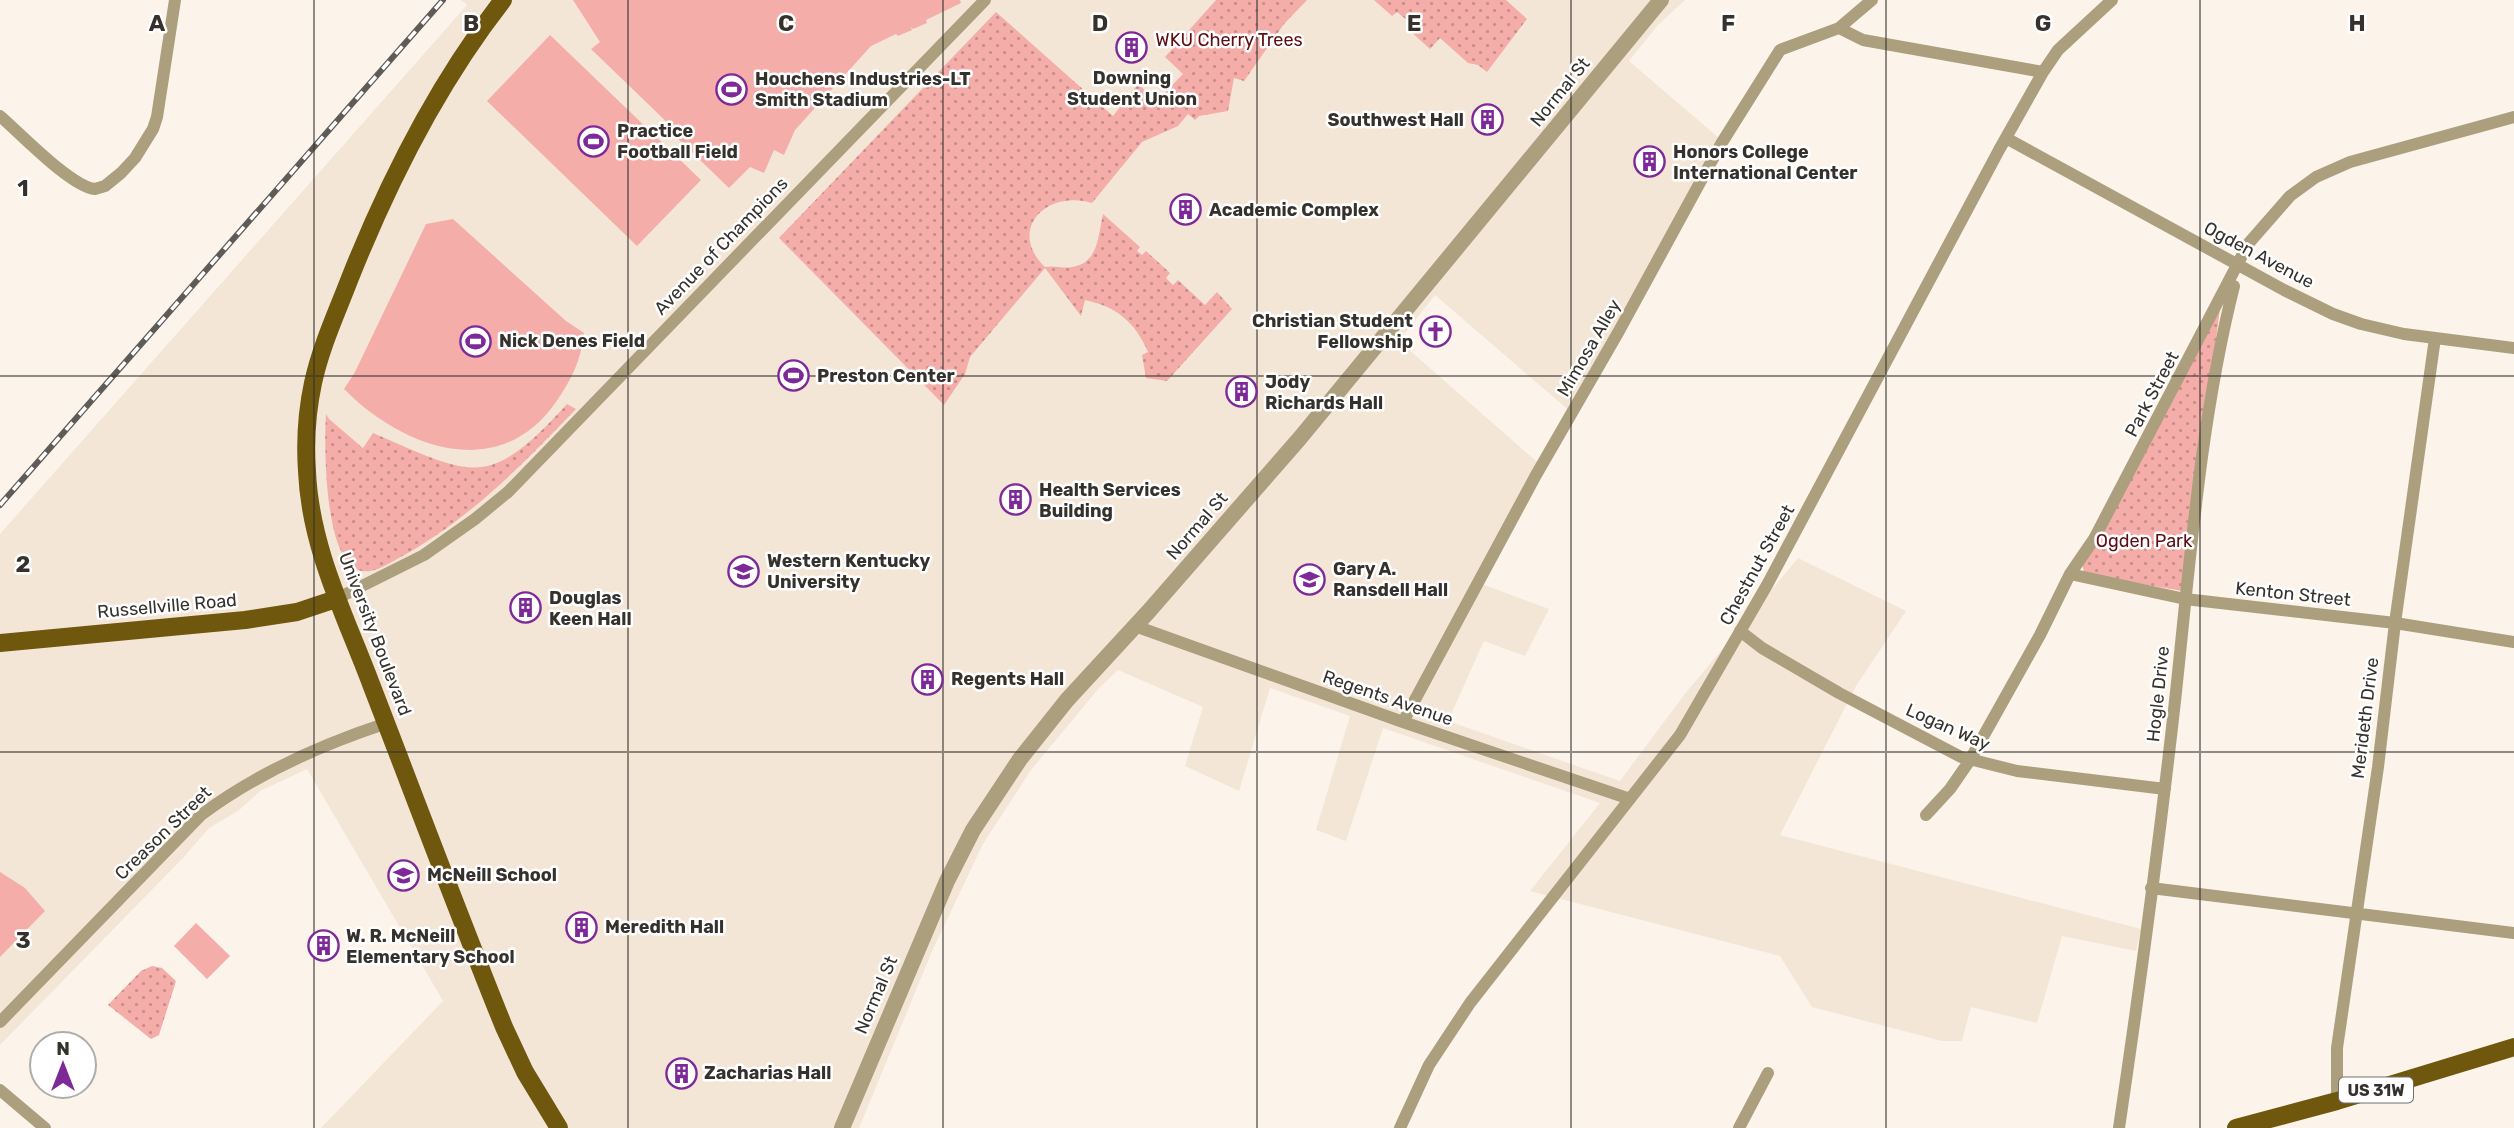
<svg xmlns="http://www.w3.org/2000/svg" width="2514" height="1128" viewBox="0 0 2514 1128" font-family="Rubik,sans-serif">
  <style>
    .built { fill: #f4e6d7 }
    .green { fill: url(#green-dots) }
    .pitch { fill: #f4ada9 }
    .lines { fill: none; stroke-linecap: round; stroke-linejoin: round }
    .minor { stroke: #ac9f7e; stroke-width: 12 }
    .tertiary { stroke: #ac9f7e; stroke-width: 16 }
    .primary { stroke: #6f570e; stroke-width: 18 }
    .rail-casing { stroke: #5f5b56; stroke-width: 6 }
    .rail { stroke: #fff; stroke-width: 3.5; stroke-dasharray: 10; stroke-linecap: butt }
    .grid { fill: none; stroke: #35322e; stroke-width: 2; stroke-opacity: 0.55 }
    .labels { text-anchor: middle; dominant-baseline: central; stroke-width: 5; stroke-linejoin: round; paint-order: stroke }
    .shield { fill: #fff; stroke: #72706d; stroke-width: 2 }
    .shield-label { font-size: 16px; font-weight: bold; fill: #35322e }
    .park-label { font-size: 18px; fill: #5c0e14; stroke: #fff }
    .poi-label { font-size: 18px; font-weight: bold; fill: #35322e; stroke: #fff; text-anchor: start }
    .street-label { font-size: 18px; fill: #35322e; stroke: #fff }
    .grid-label { font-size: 23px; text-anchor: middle; font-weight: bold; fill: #35322e; stroke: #fff; stroke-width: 5; stroke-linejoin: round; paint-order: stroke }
  </style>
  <defs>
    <pattern id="green-dots" width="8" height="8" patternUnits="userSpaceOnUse" patternTransform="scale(1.75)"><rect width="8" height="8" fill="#f4ada9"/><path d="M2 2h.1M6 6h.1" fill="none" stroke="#c68d8a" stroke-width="1.8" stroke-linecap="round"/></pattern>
  </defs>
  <rect width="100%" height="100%" fill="#fcf3ea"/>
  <!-- built -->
  <path class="built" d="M461,0H1685L1658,25L1629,61L1719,138L1573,414L1435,295L1399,341L1544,468L1482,584L1549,609L1525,656L1484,641L1448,721L1620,781L1684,695L1798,558L1906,611L1856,686L1780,835L2141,929L2136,951L2062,936L2037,1023L1971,1007L1962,1041H1942L1812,1007L1780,956L1530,891L1600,803L1383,728L1346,841L1316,830L1350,716L1270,688L1239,791L1185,766L1203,707L1118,670L1099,688L1031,770L983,844L933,949L859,1128H321L443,1001L307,769L260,791L238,811L209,828L184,857L0,1045V534L467,5Z"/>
  <!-- green -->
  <path class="green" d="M1216,0H1307L1284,24L1244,81L1234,78L1228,111L1199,116L1195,120L1188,114L1178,126L1142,142L1092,203C1045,189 1007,231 1045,267C1056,265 1063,269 1072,267C1099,263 1098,235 1103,214L1140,247L1137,251L1142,255L1146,251L1170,273L1166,278L1173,285L1178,280L1205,305L1217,292L1232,309L1167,381L1146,378L1142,355L1148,352C1135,322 1117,307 1085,300L1081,316L1045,268L970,357L965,374L944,405L779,238L996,12L1113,116L1138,84L1157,101L1183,74L1165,57Z
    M1374,0H1506L1527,19L1487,72L1478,65L1468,63L1440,38L1430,49L1410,31L1414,26L1397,12L1392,16Z
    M2220,309L2182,591L2085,574L2082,565Z
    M567,404L576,409C522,465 467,522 397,559C386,565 372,575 358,570C324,557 324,446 326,414L329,419L363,448L373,433C473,476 488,491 567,404Z
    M152,966L162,968L176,981L159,1035L151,1039L108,1005L141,971Z"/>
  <!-- pitch -->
  <path class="pitch" d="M573,0H960L961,3L926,20L927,23L913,29L911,27L912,30L898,36L896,34L871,46L795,130L784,155L774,150L764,173L750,167L729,188L671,132L674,129L591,49L600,42Z
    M550,35L701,180L637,246L487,101Z
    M453,219L566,321L584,333C581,360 572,379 556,402C499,484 402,448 344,389L355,372L426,224Z
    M0,872L25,888L45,911L0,957Z
    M196,923L230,956L207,979L174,946Z"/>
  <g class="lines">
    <!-- minor -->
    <path class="minor" d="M1839,28L1863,40L2043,72
      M0,116C20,133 71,187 95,189L105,186L121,173L135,158L153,129L157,117L175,0
      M2006,138L2284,290L2333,314L2361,324L2404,334L2514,348
      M2070,574L2185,599L2395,623L2514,642
      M336,599L424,555L475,519L508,492L985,0
      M1135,626L1403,722L1630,799
      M1740,631L1762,648L1839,693L1961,757L2017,771L2165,789
      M1403,722L1536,475L1619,331L1721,144L1780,50L1839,28L1872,0
      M1926,815L1950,789L1970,760L2040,635L2070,574L2094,539L2248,244L2290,196L2316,177L2350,162L2514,117
      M2151,888L2514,933
      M0,1022L201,815C257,773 320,745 387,723
      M0,1090L45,1128
      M2337,1101V1048L2378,767L2395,623L2435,338
      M1400,1128L1429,1065L1470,1003L1680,735L1767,585L1999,150L2043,72L2058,50L2112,0
      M1739,1128L1768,1073
      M2119,1128C2140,986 2159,844 2175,701C2190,563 2200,421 2234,286"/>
    <!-- tertiary -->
    <path class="tertiary" d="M842,1128L947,881L973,830L1020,759L1067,700L1149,611L1300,438L1661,0"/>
    <!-- primary -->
    <path class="primary" d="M503,0C438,83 389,180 350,278C337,312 321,346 313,383C307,411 305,442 307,471C310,547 345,615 371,684C415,798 458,913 504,1027L525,1072L559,1128
      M0,643L245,620L297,612L336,599
      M2236,1128L2337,1101L2514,1047"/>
    <defs>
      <path id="rail" d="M0,505L443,0"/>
    </defs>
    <!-- rail casing -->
    <use href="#rail" class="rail-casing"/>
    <!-- rail -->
    <use href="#rail" class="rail"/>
  </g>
  <!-- grid -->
  <path class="grid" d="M314,0V1128M628,0V1128M943,0V1128M1257,0V1128M1571,0V1128M1886,0V1128M2200,0V1128M0,376H2514M0,752H2514"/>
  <!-- icons -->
  <defs>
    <symbol id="building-ring" viewBox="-11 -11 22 22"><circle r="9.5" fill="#fff" stroke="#7d2998" stroke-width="1.5"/><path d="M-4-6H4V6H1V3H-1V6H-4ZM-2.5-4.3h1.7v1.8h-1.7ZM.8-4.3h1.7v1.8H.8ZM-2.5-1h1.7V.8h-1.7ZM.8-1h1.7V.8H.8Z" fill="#7d2998"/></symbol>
    <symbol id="stadium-ring" viewBox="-11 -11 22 22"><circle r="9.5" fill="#fff" stroke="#7d2998" stroke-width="1.5"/><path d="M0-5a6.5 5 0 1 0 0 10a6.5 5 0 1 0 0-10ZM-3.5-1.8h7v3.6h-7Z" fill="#7d2998"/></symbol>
    <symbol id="church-ring" viewBox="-11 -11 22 22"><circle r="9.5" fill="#fff" stroke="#7d2998" stroke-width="1.5"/><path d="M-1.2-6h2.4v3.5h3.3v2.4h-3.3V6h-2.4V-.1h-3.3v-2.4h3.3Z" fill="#7d2998"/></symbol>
    <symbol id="university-ring" viewBox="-11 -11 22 22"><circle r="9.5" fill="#fff" stroke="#7d2998" stroke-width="1.5"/><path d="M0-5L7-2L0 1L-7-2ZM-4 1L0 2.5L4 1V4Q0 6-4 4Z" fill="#7d2998"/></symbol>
    <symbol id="school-ring" viewBox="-11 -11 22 22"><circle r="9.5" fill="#fff" stroke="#7d2998" stroke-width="1.5"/><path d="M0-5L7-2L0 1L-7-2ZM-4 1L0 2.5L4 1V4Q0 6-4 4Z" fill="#7d2998"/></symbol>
  </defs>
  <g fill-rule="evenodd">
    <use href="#building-ring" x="1114" y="30" width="35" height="35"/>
    <use href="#stadium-ring" x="714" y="72" width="35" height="35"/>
    <use href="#building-ring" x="1470" y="102" width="35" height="35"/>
    <use href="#stadium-ring" x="576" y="124" width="35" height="35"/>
    <use href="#building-ring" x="1632" y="144" width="35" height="35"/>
    <use href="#building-ring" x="1168" y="192" width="35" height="35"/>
    <use href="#church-ring" x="1418" y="314" width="35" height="35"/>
    <use href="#stadium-ring" x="458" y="324" width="35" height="35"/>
    <use href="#stadium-ring" x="776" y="358" width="35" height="35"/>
    <use href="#building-ring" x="1224" y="374" width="35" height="35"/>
    <use href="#building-ring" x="998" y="482" width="35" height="35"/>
    <use href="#university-ring" x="726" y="554" width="35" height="35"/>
    <use href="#university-ring" x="1292" y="562" width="35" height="35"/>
    <use href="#building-ring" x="508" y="590" width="35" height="35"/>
    <use href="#building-ring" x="910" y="662" width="35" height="35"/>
    <use href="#school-ring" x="386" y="858" width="35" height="35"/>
    <use href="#building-ring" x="564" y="910" width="35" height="35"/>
    <use href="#building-ring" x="306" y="928" width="35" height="35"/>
    <use href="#building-ring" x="664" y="1056" width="35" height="35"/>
  </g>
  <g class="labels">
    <!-- shield labels -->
    <rect class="shield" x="2339" y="1077.5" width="74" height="25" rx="5"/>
    <g class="shield-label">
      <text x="2376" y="1090">US 31W</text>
    </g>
    <!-- park labels -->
    <g class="park-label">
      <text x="1229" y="40">WKU Cherry Trees</text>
      <text x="2144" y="541">Ogden Park</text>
    </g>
    <!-- poi labels -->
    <g class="poi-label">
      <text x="1132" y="78" text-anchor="middle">Downing<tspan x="1132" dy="21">Student Union</tspan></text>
      <text x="755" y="79">Houchens Industries-LT<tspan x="755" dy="21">Smith Stadium</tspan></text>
      <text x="1464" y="120" text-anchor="end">Southwest Hall</text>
      <text x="617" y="131">Practice<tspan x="617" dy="21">Football Field</tspan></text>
      <text x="1673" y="152">Honors College<tspan x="1673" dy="21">International Center</tspan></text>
      <text x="1209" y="210">Academic Complex</text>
      <text x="1413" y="321" text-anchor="end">Christian Student<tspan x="1413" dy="21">Fellowship</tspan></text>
      <text x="499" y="341">Nick Denes Field</text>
      <text x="817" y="376">Preston Center</text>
      <text x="1265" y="382">Jody<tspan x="1265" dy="21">Richards Hall</tspan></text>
      <text x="1039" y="490">Health Services<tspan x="1039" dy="21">Building</tspan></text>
      <text x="767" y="561">Western Kentucky<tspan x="767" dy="21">University</tspan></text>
      <text x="1333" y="569">Gary A.<tspan x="1333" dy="21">Ransdell Hall</tspan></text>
      <text x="549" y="598">Douglas<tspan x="549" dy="21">Keen Hall</tspan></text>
      <text x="951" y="679">Regents Hall</text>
      <text x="427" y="875">McNeill School</text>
      <text x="605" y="927">Meredith Hall</text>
      <text x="346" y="936">W. R. McNeill<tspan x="346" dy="21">Elementary School</tspan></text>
      <text x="704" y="1073">Zacharias Hall</text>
    </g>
    <!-- street labels -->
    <g class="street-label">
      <text transform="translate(1560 92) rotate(-51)">Normal St</text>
      <text transform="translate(721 246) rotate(-46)">Avenue of Champions</text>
      <text transform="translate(2259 255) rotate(28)">Ogden Avenue</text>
      <text transform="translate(1589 348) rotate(-60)">Mimosa Alley</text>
      <text transform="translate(2152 394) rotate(-62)">Park Street</text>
      <text transform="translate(1197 526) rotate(-49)">Normal St</text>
      <text transform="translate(1757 565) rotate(-61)">Chestnut Street</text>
      <text transform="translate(2293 594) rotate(6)">Kenton Street</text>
      <text transform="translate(167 606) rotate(-5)">Russellville Road</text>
      <text transform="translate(375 634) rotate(69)">University Boulevard</text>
      <text transform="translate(2158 694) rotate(-84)">Hogle Drive</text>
      <text transform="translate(1388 698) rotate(19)">Regents Avenue</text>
      <text transform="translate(2365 718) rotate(-83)">Merideth Drive</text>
      <text transform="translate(1948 727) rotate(24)">Logan Way</text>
      <text transform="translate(163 833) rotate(-44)">Creason Street</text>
      <text transform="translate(876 995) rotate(-67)">Normal St</text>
    </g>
  </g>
  <g class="grid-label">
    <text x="157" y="31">A</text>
    <text x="471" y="31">B</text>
    <text x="786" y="31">C</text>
    <text x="1100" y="31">D</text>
    <text x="1414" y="31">E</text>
    <text x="1728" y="31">F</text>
    <text x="2043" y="31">G</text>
    <text x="2357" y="31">H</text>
    <text x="23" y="196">1</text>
    <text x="23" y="572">2</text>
    <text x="23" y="948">3</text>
  </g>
  <!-- north arrow -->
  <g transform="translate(63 1065)"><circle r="33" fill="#ffffff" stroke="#aeadab" stroke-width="2"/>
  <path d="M0-5L12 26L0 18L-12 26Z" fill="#7d2998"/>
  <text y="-10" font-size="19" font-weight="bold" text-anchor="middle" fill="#35322e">N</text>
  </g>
</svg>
